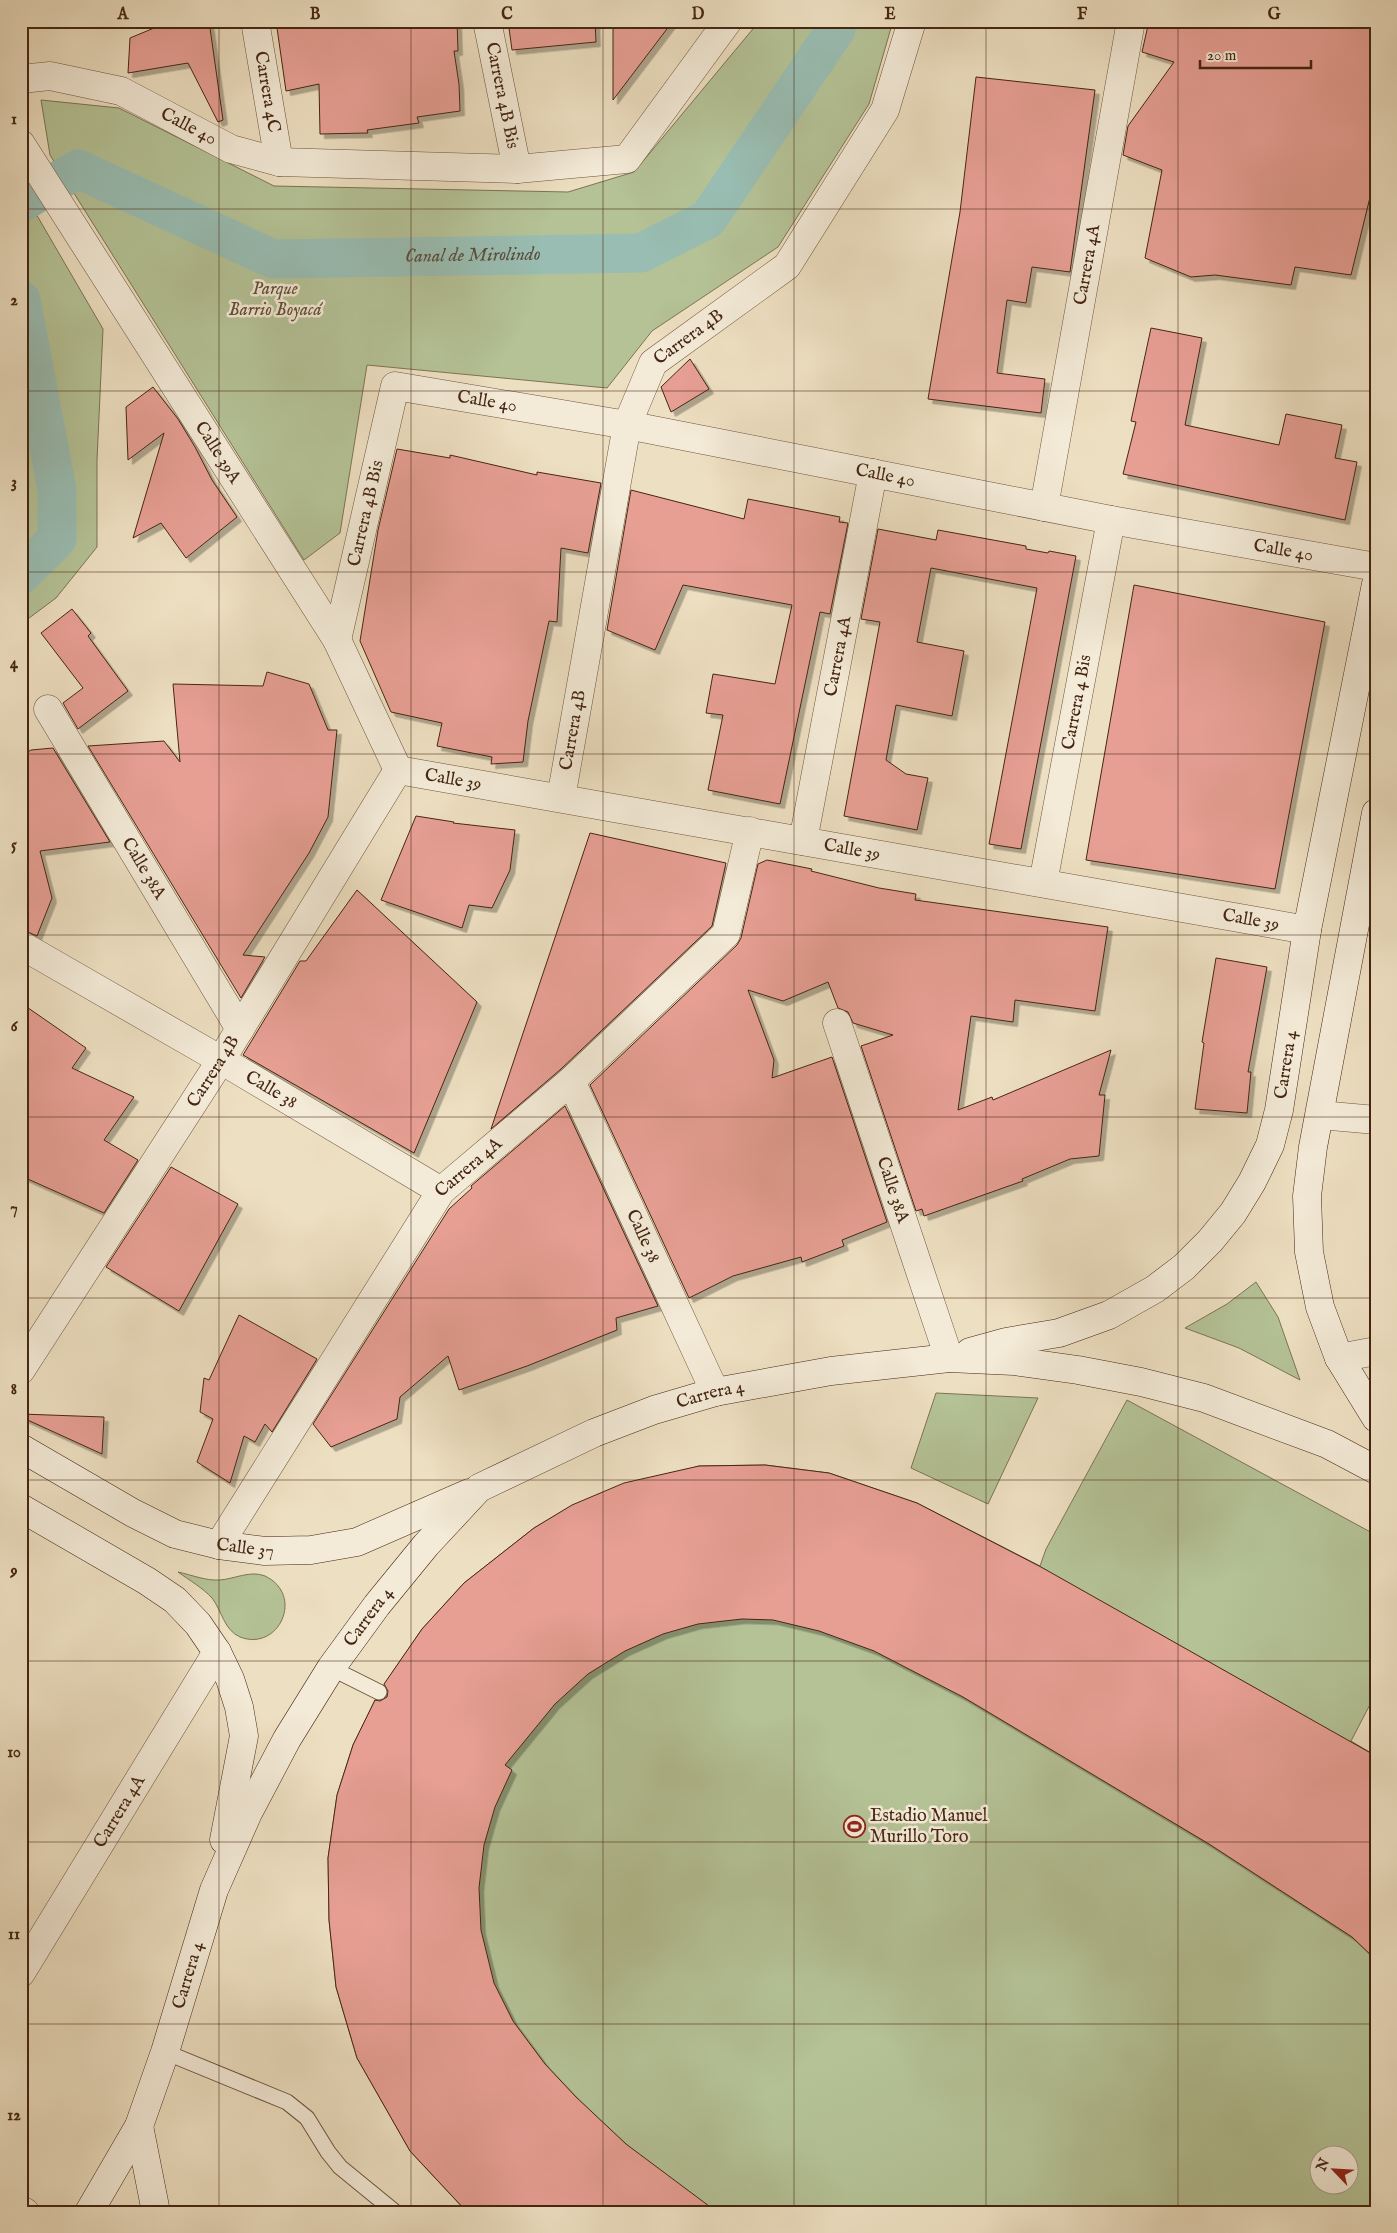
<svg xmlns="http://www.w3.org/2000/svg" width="1397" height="2233" viewBox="0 0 1397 2233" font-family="'IM FELL English',serif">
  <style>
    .green { fill: #b4c296; stroke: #7c7454; fill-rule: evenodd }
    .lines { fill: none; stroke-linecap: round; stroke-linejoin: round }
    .canal { stroke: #99bdb2; stroke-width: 39 }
    .building { fill: #e79f94; stroke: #452612; filter: url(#shadow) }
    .lane-casing { stroke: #6f543e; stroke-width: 17 }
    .street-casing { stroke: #6f543e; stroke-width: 29 }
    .secondary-casing { stroke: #452612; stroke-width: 29 }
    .lane { stroke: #f3ead7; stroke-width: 15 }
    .street { stroke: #f3ead7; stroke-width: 28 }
    .secondary { stroke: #f3ead7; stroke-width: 28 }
    .grid { fill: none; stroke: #452612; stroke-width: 1; stroke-opacity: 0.55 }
    .labels { text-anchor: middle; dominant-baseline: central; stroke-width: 5; stroke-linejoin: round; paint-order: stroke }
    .street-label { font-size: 18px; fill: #452612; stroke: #f3ead7 }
    .park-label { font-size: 18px; font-style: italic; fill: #614d33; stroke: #f3ead7 }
    .poi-label { font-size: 18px; fill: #452612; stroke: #f3ead7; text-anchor: start }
    .water-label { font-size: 19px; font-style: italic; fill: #5a4c3a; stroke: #f3ead7 }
    .neatline { fill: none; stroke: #452612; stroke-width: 2 }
    .grid-label { font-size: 16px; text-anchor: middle; font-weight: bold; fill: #452612 }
  </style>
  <defs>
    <filter id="shadow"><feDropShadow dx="4.5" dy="4.5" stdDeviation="0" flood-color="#0004"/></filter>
  </defs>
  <rect width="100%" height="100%" fill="#eddfc1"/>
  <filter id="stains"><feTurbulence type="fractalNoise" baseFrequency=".004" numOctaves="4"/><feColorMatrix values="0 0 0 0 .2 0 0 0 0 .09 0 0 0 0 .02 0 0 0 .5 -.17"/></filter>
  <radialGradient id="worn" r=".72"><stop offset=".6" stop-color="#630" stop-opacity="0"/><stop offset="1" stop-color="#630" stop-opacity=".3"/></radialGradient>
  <!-- green -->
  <path class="green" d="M757,21H893L869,104L778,247L652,331L607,388L367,365L340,533L304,560L50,155L41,100L119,108L274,186L568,192L634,172L757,24Z
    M21,188L103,329L97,460V547L56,598L21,624Z
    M1256,1282L1278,1317L1300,1380L1239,1348L1185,1328L1227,1304Z
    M936,1393L1038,1398L988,1504L911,1468Z
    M1127,1400L1376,1535V1693L1351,1741L1376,1756V2212H467L410,2151L357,2058L336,1987L329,1920L328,1858L337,1795L353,1745L379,1692L422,1629L464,1583L534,1528L573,1505L699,1466L765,1465L829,1473L917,1503L1040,1566L1046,1549ZM1320,2156H1350V2186H1320Z
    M178,1572C192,1575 206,1581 220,1580C234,1579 251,1570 265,1576C305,1595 279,1652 240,1637C224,1630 222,1611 212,1598C203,1588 189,1580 178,1572Z"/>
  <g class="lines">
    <!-- canal -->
    <g class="canal">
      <path id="s1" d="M21,203L78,169L273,259L641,253L708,219L836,29L834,21"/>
      <path d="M21,300L57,490V539L21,575"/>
    </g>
  </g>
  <!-- building -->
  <path class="building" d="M171,21H209L223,120L218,122L188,63L128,73L130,38Z
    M276,21H457L458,51H454L459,84L460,111L417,117L419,123L367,130L368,133L320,134L319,84L286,91Z
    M508,21H595L596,42L512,50Z
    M613,21H673L613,100Z
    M1149,21H1376V185H1373L1351,275L1295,267L1291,285L1215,275L1191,277L1145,258L1162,170L1123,155L1128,126L1174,62L1142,52Z
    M976,77L1095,90L1070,272L1032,267L1026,303L1007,300L997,373L1045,379L1041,413L928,399L960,212Z
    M1151,328L1202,338L1185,425L1279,445L1286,414L1342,425L1335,458L1357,462L1345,520L1123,474L1136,422L1131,421Z
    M690,359L709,389L671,412L661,387Z
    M153,387L178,419L195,447L212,480L237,517L186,558L161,523L133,538L164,433L128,460L126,407Z
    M397,449L450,458V455L537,475V472L601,483L588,553L561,548L557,622L549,621L528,721L523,762L491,764L492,757L437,746L442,723L391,712L360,641L378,530Z
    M631,490L744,519L748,499L840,517L839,522L848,523L830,614L820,612L780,804L708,790L723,715L706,713L713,674L775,684L792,605L683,585L655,650L607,630Z
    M878,529L936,540L938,530L1026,546V549L1048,553L1049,551L1076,556L1021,849L989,844L1037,588L931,568L917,642L964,651L952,716L896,705L886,760L906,774L928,778L917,830L844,816L880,622L861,619Z
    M1134,585L1325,622L1275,889L1086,860Z
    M72,609L91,633L88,636L128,691L78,729L63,703L83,688L41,633Z
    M267,672L309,684L328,730H337L328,817L309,853L243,955L265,957L241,998L88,746L164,741L180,762L173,684L263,686Z
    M53,748L110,842L40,851L52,898L37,936L21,929V756L31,750Z
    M416,816L454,822L453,823L515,830L510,870L492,908L469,905L462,928L381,900Z
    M590,833L726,863L712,926L561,1069L491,1129Z
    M767,860L812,869L811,871L879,888L916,894L915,900L1108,927L1095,1011L1015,1000L1013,1022L971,1016L958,1110L992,1097L993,1100L1111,1050L1099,1095H1105L1099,1156L1070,1159L1022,1179L1023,1181L924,1216L922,1209L916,1211L861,1046L893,1035L853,1023L848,1012L838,1008L828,982L783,1001L748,990L774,1060L772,1078L832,1057L887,1222L842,1240L844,1246L802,1262L801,1257L733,1276L689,1298L590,1085L737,945L741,938L758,864Z
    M357,890L477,1002L414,1153L243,1055L300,961H306Z
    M1216,958L1267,967L1248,1072H1251L1247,1113L1195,1109L1204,1043L1202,1042Z
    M21,1003L86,1048L72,1068L134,1097L104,1140L138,1160L104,1213L21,1176Z
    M565,1106L658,1306L616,1318L617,1330L527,1366L459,1390L448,1356L400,1397L397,1419L331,1447L313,1424L449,1209L472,1188L471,1186Z
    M171,1167L238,1204L179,1311L106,1267Z
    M239,1315L317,1359L272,1432L265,1424L255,1442L244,1436L230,1483L197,1462L213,1419L200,1412L204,1378L209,1380Z
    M21,1414L104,1417L102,1454L21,1417Z
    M765,1465L829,1473L917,1503L1041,1567L1376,1756V1960L1352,1937L1209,1844L963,1697L874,1651L819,1631L773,1620L742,1619L698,1624L663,1634L625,1651L588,1674L555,1704L505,1765L512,1770L495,1807L484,1845L479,1888L481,1930L494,1983L513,2021L545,2064L576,2097L626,2144L717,2212H467L410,2151L357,2058L336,1987L329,1920L328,1858L337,1795L353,1745L375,1700L380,1701L387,1697L388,1691L384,1684L422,1629L464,1583L534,1528L572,1505L624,1483L699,1466Z"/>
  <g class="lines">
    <defs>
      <path id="lane" d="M331,1668L379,1692
        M165,2052L287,2102L307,2118L328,2152L340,2167L395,2212"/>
      <g id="street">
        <path id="s2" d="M255,21L279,162"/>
        <path id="s3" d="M487,21L517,169"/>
        <path id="s4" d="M21,79L50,76L121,91L231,149L279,162L517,169L627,159L728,21"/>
        <path id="s5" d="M21,144L337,640L398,770"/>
        <path id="s6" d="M1044,507L1131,21"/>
        <path id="s7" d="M337,640L395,386L627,425L1111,520L1376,567"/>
        <path id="s8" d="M48,709L240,1029"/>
        <path id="s9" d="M398,770L1307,930"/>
        <path id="s10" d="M561,798L627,425L653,363L787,266L885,110L912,21"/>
        <path id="s11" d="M803,841L873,473"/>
        <path id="s12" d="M1043,883L1111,520"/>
        <path id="s13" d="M21,945L221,1060L441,1191"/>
        <path id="s14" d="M837,1023L949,1358"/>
        <path id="s15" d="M571,1081L715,1392"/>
        <path d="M1320,1115L1376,1120"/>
        <path d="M1339,1358L1376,1351"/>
        <path id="s16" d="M21,1370L221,1060L398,770"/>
        <path id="s17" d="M219,1545L441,1191L571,1081L726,934L750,831"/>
        <path id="s18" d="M21,1973L217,1652"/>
        <path d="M21,2210L25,2212"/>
      </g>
      <g id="secondary">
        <path d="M1376,813L1313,1147L1307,1196L1309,1252L1320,1307L1339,1358L1376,1418"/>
        <path id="s19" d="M970,1352L1006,1342L1059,1333L1109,1315L1155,1289L1184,1267L1210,1241L1233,1213L1252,1182L1270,1145L1279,1110L1307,930L1376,584"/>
        <path id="s20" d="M21,1448L133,1513L175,1534L219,1545L265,1551L311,1550L357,1542L469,1493"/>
        <path d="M21,1508L147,1581L175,1600L198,1624L217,1652L230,1679L239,1707L244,1736L224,1840"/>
        <path d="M139,2126L156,2212"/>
        <path id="s21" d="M89,2212L139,2126L165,2052L214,1890L248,1813L287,1739L331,1668L377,1605L426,1545L479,1488L594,1433L654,1410L715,1392L831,1371L949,1358L1014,1361L1078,1370L1141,1382L1204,1398L1327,1444L1376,1470"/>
      </g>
    </defs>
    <!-- lane casing -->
    <use href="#lane" class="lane-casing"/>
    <!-- street casing -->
    <use href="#street" class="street-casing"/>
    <!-- secondary casing -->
    <use href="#secondary" class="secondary-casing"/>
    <!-- lane -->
    <use href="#lane" class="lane"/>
    <!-- street -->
    <use href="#street" class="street"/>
    <!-- secondary -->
    <use href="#secondary" class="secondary"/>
  </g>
  <!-- grid -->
  <path class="grid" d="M219,21V2212M411,21V2212M603,21V2212M794,21V2212M986,21V2212M1178,21V2212M21,209H1376M21,391H1376M21,572H1376M21,754H1376M21,935H1376M21,1117H1376M21,1298H1376M21,1480H1376M21,1661H1376M21,1842H1376M21,2024H1376"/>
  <!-- icons -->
  <defs>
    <symbol id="stadium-ring" viewBox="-11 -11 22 22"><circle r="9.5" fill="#f3ead7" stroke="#8f2418" stroke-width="1.5"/><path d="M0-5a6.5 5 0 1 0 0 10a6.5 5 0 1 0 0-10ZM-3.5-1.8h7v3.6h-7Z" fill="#8f2418"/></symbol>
  </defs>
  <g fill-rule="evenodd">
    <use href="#stadium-ring" x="842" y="1814" width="25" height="25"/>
  </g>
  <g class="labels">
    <!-- street labels -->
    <g class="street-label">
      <text stroke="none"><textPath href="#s2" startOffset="72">Carrera 4C</textPath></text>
      <text stroke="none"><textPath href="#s3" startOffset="76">Carrera 4B Bis</textPath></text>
      <text stroke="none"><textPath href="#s4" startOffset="178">Calle 40</textPath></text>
      <text stroke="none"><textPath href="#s6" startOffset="246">Carrera 4A</textPath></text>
      <text stroke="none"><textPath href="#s10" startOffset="490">Carrera 4B</textPath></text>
      <text stroke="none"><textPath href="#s7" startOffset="354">Calle 40</textPath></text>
      <text stroke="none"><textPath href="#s5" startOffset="366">Calle 39A</textPath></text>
      <text stroke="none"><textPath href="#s7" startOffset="759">Calle 40</textPath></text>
      <text stroke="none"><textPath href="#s7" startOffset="130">Carrera 4B Bis</textPath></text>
      <text stroke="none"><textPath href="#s7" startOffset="1164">Calle 40</textPath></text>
      <text stroke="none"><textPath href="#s11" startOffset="188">Carrera 4A</textPath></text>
      <text stroke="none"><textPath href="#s12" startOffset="184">Carrera 4 Bis</textPath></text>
      <text stroke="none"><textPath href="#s10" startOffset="69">Carrera 4B</textPath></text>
      <text stroke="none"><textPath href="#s9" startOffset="56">Calle 39</textPath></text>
      <text stroke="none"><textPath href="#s9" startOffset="461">Calle 39</textPath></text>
      <text stroke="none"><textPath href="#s8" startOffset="186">Calle 38A</textPath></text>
      <text stroke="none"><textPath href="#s9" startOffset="866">Calle 39</textPath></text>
      <text stroke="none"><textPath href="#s19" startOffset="466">Carrera 4</textPath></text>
      <text stroke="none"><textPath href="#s16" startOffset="355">Carrera 4B</textPath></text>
      <text stroke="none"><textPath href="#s13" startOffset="289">Calle 38</textPath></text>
      <text stroke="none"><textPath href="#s17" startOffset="454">Carrera 4A</textPath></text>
      <text stroke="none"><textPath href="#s14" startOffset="176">Calle 38A</textPath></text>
      <text stroke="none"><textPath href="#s15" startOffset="171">Calle 38</textPath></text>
      <text stroke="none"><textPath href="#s21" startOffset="1082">Carrera 4</textPath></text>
      <text stroke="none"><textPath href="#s20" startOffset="248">Calle 37</textPath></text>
      <text stroke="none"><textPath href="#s21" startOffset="662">Carrera 4</textPath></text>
      <text stroke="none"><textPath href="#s18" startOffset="189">Carrera 4A</textPath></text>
      <text stroke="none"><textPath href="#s21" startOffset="258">Carrera 4</textPath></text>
    </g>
    <!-- park labels -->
    <g class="park-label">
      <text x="275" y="289">Parque<tspan x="275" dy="21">Barrio Boyacá</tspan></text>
    </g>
    <!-- poi labels -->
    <g class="poi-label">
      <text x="870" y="1816">Estadio Manuel<tspan x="870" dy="21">Murillo Toro</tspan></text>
    </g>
    <!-- water labels -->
    <g class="water-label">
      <text stroke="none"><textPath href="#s1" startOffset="481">Canal de Mirolindo</textPath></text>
    </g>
  </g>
  <!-- margin -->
  <rect width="1397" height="2233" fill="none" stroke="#eddfc1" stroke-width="55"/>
  <!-- north arrow -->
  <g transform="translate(1334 2170) rotate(295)"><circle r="24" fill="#f3ead7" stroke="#ad9c88"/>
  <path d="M0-4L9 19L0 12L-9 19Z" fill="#8f2418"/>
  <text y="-8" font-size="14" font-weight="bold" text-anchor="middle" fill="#452612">N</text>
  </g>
  <!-- scale -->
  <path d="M1200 60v8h111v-8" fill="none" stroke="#452612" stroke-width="2.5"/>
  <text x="1207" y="60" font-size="15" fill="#452612" stroke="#f3ead7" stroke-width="4" paint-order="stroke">20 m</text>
  <rect x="28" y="28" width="1342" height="2178" class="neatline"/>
  <g class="grid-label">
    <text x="123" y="19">A</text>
    <text x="315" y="19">B</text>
    <text x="507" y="19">C</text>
    <text x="698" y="19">D</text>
    <text x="890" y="19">E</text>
    <text x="1082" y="19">F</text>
    <text x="1274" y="19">G</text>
    <text x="14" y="124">1</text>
    <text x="14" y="305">2</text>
    <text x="14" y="487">3</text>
    <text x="14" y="668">4</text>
    <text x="14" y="850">5</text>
    <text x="14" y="1031">6</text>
    <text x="14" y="1213">7</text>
    <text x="14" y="1394">8</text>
    <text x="14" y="1576">9</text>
    <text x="14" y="1757">10</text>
    <text x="14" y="1939">11</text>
    <text x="14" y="2120">12</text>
  </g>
  <rect width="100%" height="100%" filter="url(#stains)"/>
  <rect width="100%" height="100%" fill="url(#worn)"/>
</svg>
